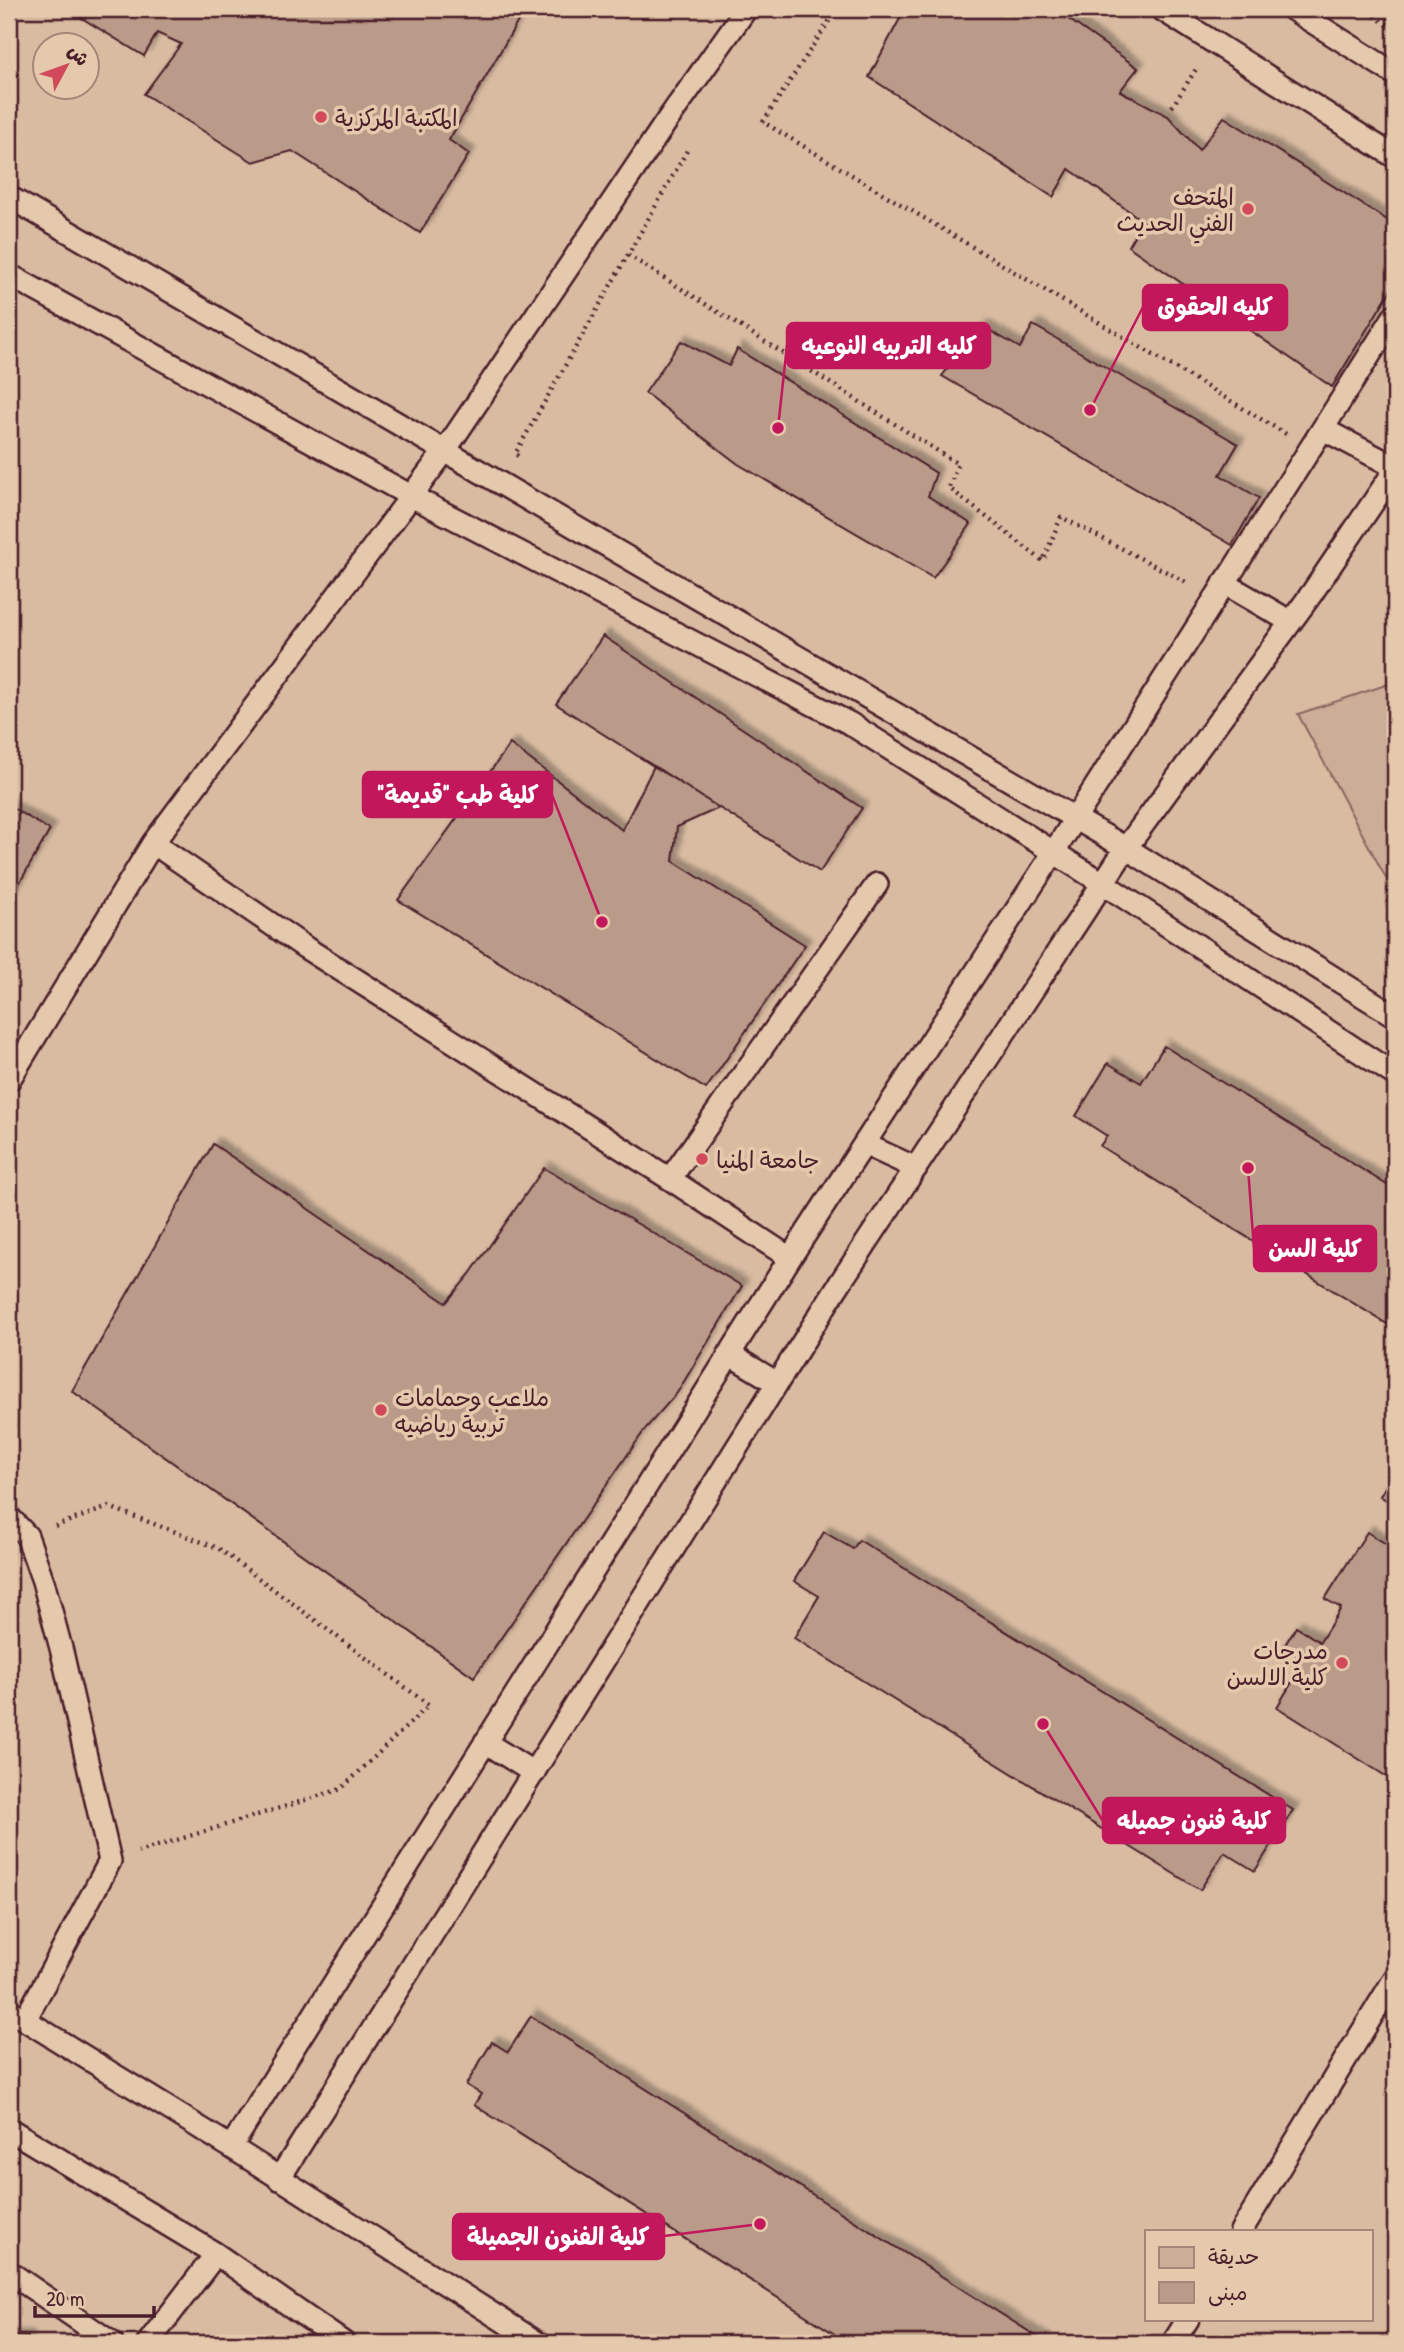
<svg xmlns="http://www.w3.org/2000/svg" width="1404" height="2352" viewBox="0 0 1404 2352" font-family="'Patrick Hand','Playpen Sans Arabic',sans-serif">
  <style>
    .built { fill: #d8bba1; fill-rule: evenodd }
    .green { fill: #ccad97; stroke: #8b6661; stroke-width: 2 }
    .building { fill: #ba9a88; stroke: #4a1f2b; stroke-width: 2; filter: url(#shadow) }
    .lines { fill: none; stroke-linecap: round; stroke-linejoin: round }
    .lane-casing { stroke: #4a1f2b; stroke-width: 26 }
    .path { stroke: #4a1f2b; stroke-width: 4.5; stroke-dasharray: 2 5; stroke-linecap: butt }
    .lane { stroke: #e5c9ac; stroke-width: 21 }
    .poi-dot { fill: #d1495b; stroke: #e5c9ac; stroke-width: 2.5 }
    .labels { text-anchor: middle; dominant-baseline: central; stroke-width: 7; stroke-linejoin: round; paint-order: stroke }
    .poi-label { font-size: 23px; fill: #4a1f2b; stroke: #e5c9ac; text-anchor: start }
    .leader { fill: none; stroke: #c2185b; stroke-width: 2.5 }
    .callout-dot { fill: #c2185b; stroke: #e5c9ac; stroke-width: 2.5 }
    .callout { fill: #c2185b; stroke: #c2185b; stroke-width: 2.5 }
    .callout-label { font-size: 24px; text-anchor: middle; font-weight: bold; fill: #fff }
  </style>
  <defs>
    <filter id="shadow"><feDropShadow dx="6" dy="-6" stdDeviation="2" flood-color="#0004"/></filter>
  </defs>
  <rect width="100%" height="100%" fill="#e5c9ac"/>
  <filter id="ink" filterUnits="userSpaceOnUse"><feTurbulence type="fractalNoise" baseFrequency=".0143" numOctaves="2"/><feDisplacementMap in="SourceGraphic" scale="14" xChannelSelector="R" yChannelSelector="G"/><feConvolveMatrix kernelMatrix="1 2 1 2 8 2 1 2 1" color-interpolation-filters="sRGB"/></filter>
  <g filter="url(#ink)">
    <!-- built -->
    <path class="built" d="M9,9H1395V2343H9ZM46,46H88V88H46ZM1147,2231H1371V2319H1147Z"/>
    <!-- green -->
    <path class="green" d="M1395,682V895L1298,714Z"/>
    <!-- building -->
    <path class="building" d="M67,9H525L449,140L469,154L420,233L292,151L253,162L144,94L181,44L157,33L144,56Z
      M905,9H1054L1138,68L1120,91L1168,116L1199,150L1224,117L1395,225V283L1332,387L1128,246L1143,221L1069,169L1053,197L869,77Z
      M1033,325L1238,444L1220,475L1259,498L1232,545L942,376L982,326L1020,348Z
      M681,341L729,366L737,349L936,473L928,496L971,524L933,578L738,464L645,393Z
      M603,636L862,808L820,872L556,704Z
      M510,744L622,830L654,766L719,808L677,827L673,861L805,945L706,1089L398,900Z
      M9,806L50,830L9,901Z
      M1164,1046L1395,1190V1329L1100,1146L1107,1136L1076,1116L1108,1063L1141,1083Z
      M213,1144L446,1303L470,1274L544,1168L742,1286L677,1393L646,1428L474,1677L72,1391Z
      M1395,1470V1506L1380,1496Z
      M824,1532L853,1549L859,1540L1293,1810L1255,1871L1224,1852L1200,1890L794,1638L819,1596L794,1581Z
      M1367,1532L1388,1545L1395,1533V1782L1277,1707L1300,1669L1278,1656L1296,1627L1320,1642L1341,1608L1325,1599Z
      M531,2016L1047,2343H849L474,2105L481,2094L466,2085L492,2042L508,2052Z
      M9,2336L28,2337V2343H9Z"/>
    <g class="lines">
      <defs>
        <path id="lane" d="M1161,9L1395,157
          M1292,9L1395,74
          M9,197L1126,848L1395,1016
          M9,275L411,496L849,723L1104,884L1395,1075
          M1323,429L1395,467
          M1224,583L1291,622
          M153,843L306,948L670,1179L790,1258
          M9,1080L153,843L444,452L666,122L746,9
          M864,1144L916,1168
          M670,1179L877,884
          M729,1354L777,1383
          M9,1517L27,1536L43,1581L62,1652L110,1861L25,2020
          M485,1742L534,1773
          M9,2010L231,2147L538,2343
          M9,2129L216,2254L344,2343
          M231,2147L790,1258L1054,852L1395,315
          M279,2179L836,1289L1126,848L1312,593L1395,470
          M1241,2231L1395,1978
          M9,2272L112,2343
          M148,2343L216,2254
          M1173,2343L1188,2319"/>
      </defs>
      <!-- lane casing -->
      <use href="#lane" class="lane-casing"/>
      <!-- path -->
      <path class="path" d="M837,9L763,122L1286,434
        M1362,9L1395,29
        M1172,107L1198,66
        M628,255L958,464L949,488L1043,561L1061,517L1188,583
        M518,456L515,454L688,149
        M55,1526L109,1507L218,1548L429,1705L341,1789L138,1852"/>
      <!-- lane -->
      <use href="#lane" class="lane"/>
    </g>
  </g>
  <!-- markers -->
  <g class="poi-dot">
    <circle cx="321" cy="117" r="7"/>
    <circle cx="1248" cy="209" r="7"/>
    <circle cx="702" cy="1159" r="7"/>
    <circle cx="381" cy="1410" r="7"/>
    <circle cx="1342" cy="1663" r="7"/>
  </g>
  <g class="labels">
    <!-- poi labels -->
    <g class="poi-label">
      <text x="335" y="117">المكتبة المركزية</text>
      <text x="1234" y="196" text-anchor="end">المتحف<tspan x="1234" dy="26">الفني الحديث</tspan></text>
      <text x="716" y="1159">جامعة المنيا</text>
      <text x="395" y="1397">ملاعب وحمامات<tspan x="395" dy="26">تربية رياضيه</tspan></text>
      <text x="1328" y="1650" text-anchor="end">مدرجات<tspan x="1328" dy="26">كلية الالسن</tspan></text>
    </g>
  </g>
  <!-- callouts -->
  <path class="leader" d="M1090 410L1143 307M778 428L787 345M602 922L552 795M1248 1168L1254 1249M1043 1724L1103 1821M760 2224L664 2236"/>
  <g class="callout-dot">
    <circle cx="1090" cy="410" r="7"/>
    <circle cx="778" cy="428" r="7"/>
    <circle cx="602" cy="922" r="7"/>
    <circle cx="1248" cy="1168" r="7"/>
    <circle cx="1043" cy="1724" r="7"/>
    <circle cx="760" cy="2224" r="7"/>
  </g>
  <g class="callout">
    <rect x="1143" y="285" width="144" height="45" rx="7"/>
    <rect x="787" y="323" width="203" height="45" rx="7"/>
    <rect x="363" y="772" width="189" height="45" rx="7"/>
    <rect x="1254" y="1226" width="122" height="45" rx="7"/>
    <rect x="1103" y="1798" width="182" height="45" rx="7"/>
    <rect x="453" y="2214" width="211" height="45" rx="7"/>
  </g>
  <g class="callout-label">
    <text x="1215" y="315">كليه الحقوق</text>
    <text x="889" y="354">كليه التربيه النوعيه</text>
    <text x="458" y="803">"كلية طب "قديمة</text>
    <text x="1315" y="1257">كلية السن</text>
    <text x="1194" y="1829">كلية فنون جميله</text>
    <text x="558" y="2245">كلية الفنون الجميلة</text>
  </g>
  <!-- margin -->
  <rect width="1404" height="2352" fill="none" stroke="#e5c9ac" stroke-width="35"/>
  <rect x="18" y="18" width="1369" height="2317" fill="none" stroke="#4a1f2b" stroke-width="2.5" filter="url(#ink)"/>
  <!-- legend -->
  <rect x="1145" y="2230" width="228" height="91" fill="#e5c9ac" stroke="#a78578" stroke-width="2"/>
  <rect x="1159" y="2247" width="35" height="21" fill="#ccad97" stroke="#a78578" stroke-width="2"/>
  <text x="1208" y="2264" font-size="21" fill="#4a1f2b">حديقة</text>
  <rect x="1159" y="2282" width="35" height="21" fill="#ba9a88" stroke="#a78578" stroke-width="2"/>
  <text x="1208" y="2300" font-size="21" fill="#4a1f2b">مبنى</text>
  <!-- north arrow -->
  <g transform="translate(66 66) rotate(49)"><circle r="33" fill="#e5c9ac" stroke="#a78578" stroke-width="2"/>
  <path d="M0-5L12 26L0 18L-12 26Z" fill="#d1495b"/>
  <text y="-10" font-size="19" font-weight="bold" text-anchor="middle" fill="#4a1f2b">ش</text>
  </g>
  <!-- scale -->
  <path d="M35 2306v10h119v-10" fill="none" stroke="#4a1f2b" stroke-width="3.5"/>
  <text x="46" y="2306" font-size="21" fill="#4a1f2b" stroke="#e5c9ac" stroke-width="5" paint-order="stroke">20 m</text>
</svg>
